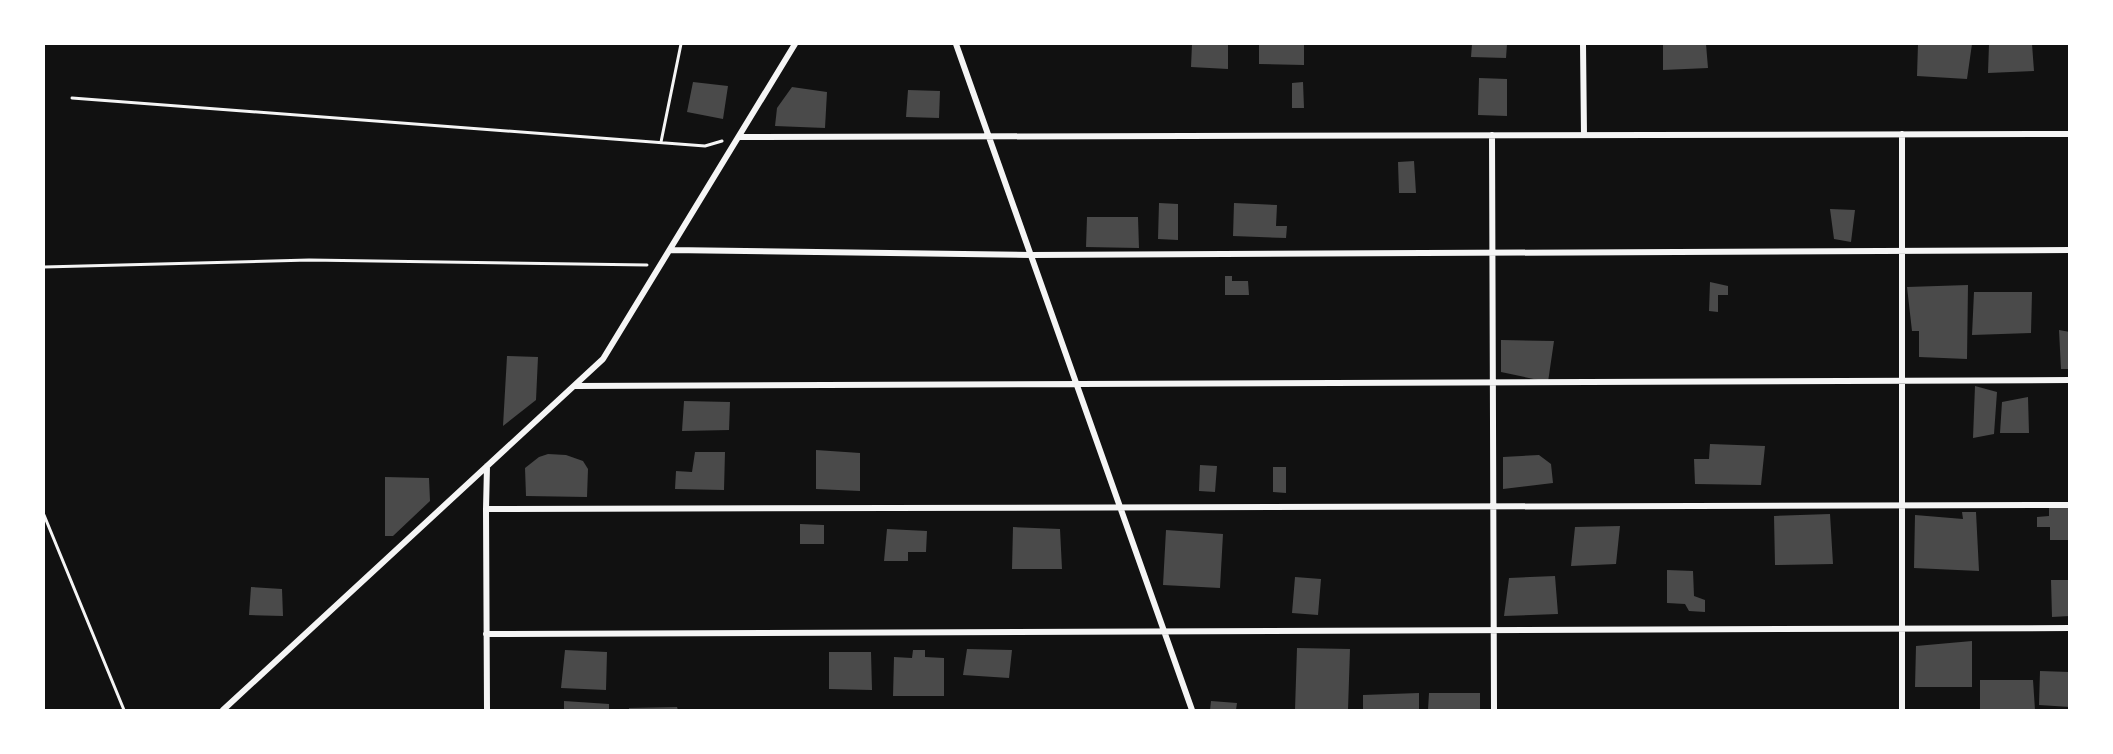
<svg xmlns="http://www.w3.org/2000/svg" width="2113" height="754" viewBox="0 0 2113 754" font-family="Ubuntu,sans-serif">
  <style>
    .building { fill: #4a4a4a }
    .lines { fill: none; stroke-linecap: round; stroke-linejoin: round }
    .path { stroke: #f5f5f5; stroke-width: 3 }
    .minor { stroke: #f5f5f5; stroke-width: 6 }
  </style>
  <rect width="100%" height="100%" fill="#111"/>
  <!-- building -->
  <path class="building" d="M1192,44H1228V69L1191,67Z
    M1259,44H1304V65L1259,64Z
    M1472,44H1507L1506,58L1471,57Z
    M1663,44H1706L1708,68L1663,70Z
    M1918,44H1972L1967,79L1917,76Z
    M1989,44H2032L2034,71L1988,73Z
    M1479,78L1507,79V116L1478,115Z
    M693,82L728,86L723,119L687,112Z
    M1303,82L1304,108H1292V83Z
    M792,87L827,92L825,128L775,126L777,108Z
    M908,90L940,91L939,118L906,117Z
    M1414,161L1416,193H1399L1398,162Z
    M1159,203L1178,204V240L1158,239Z
    M1234,203L1277,205L1276,226H1287L1286,238L1233,236Z
    M1830,209L1855,210L1851,242L1834,239Z
    M1087,217H1138L1139,248L1086,247Z
    M1225,276H1232V281H1248L1249,295H1225Z
    M1710,282L1728,286V295H1718V312L1709,311Z
    M1968,285L1967,359L1919,357V331H1912L1907,287Z
    M1974,292H2032L2031,333L1972,335Z
    M2059,330L2070,332V369H2061Z
    M1501,340L1554,341L1548,382L1501,372Z
    M507,356L538,357L536,400L503,426Z
    M1975,386L1997,392L1994,434L1973,438Z
    M2028,397L2029,433H2000L2002,402Z
    M684,401L730,402L729,430L682,431Z
    M1710,444L1765,446L1761,485L1695,484L1694,459H1709Z
    M816,450L860,453V491L816,489Z
    M695,452H725L724,490L675,489L676,471L692,472Z
    M548,454L566,455L583,461L588,469L587,497L526,496L525,468L539,457Z
    M1539,455L1551,464L1553,483L1503,489V457Z
    M1200,465L1217,466L1215,492L1199,491Z
    M1273,467H1286V493L1273,492Z
    M385,477L429,478L430,501L393,536H385Z
    M2049,508H2069L2070,540H2050V527H2037V517L2049,516Z
    M1962,512H1976L1979,571L1914,568L1915,515L1963,519Z
    M1830,514L1833,564L1775,565L1774,516Z
    M800,524L824,525V544H800Z
    M1620,526L1616,564L1571,566L1575,527Z
    M1013,527L1060,529L1062,569H1012Z
    M887,529L927,531L926,552H908V561H884Z
    M1166,530L1223,534L1220,588L1163,585Z
    M1667,570L1693,571L1694,596L1705,600V612L1689,611L1685,604L1667,603Z
    M1555,576L1558,614L1504,616L1509,578Z
    M1295,577L1321,579L1318,615L1292,613Z
    M2051,580H2070V616L2052,617Z
    M251,587L282,589L283,616L249,615Z
    M1972,641V687H1915L1916,646Z
    M1297,648L1350,649L1348,710H1295Z
    M967,649L1012,650L1009,678L963,675Z
    M565,650L607,652L606,690L561,688Z
    M913,650H925V657L944,658V696H893L894,657L912,658Z
    M829,652H871L872,690L829,689Z
    M2040,671L2070,672V707L2039,705Z
    M1980,680H2033L2035,710H1980Z
    M1419,693V710H1363V695Z
    M1429,693H1480V710H1428Z
    M564,701L609,704V710H564Z
    M1211,701L1237,703L1236,710H1210Z
    M677,707L678,710H629V708Z"/>
  <g class="lines">
    <!-- path -->
    <path class="path" d="M72,98L705,146L722,141
      M661,142L681,44
      M44,267L309,260L647,265
      M44,515L124,710"/>
    <!-- minor -->
    <path class="minor" d="M956,44L1192,710
      M1583,44L1584,135
      M1492,135L1494,710
      M739,137L2070,134
      M670,250L1031,255L2070,250
      M574,386L2070,380
      M486,509L2070,505
      M486,634L2070,628
      M223,710L603,359L795,44
      M487,710L486,509L487,466
      M1902,710V134"/>
  </g>
  <!-- border -->
  <rect width="2113" height="754" fill="none" stroke="#ffffff" stroke-width="90"/>
</svg>
